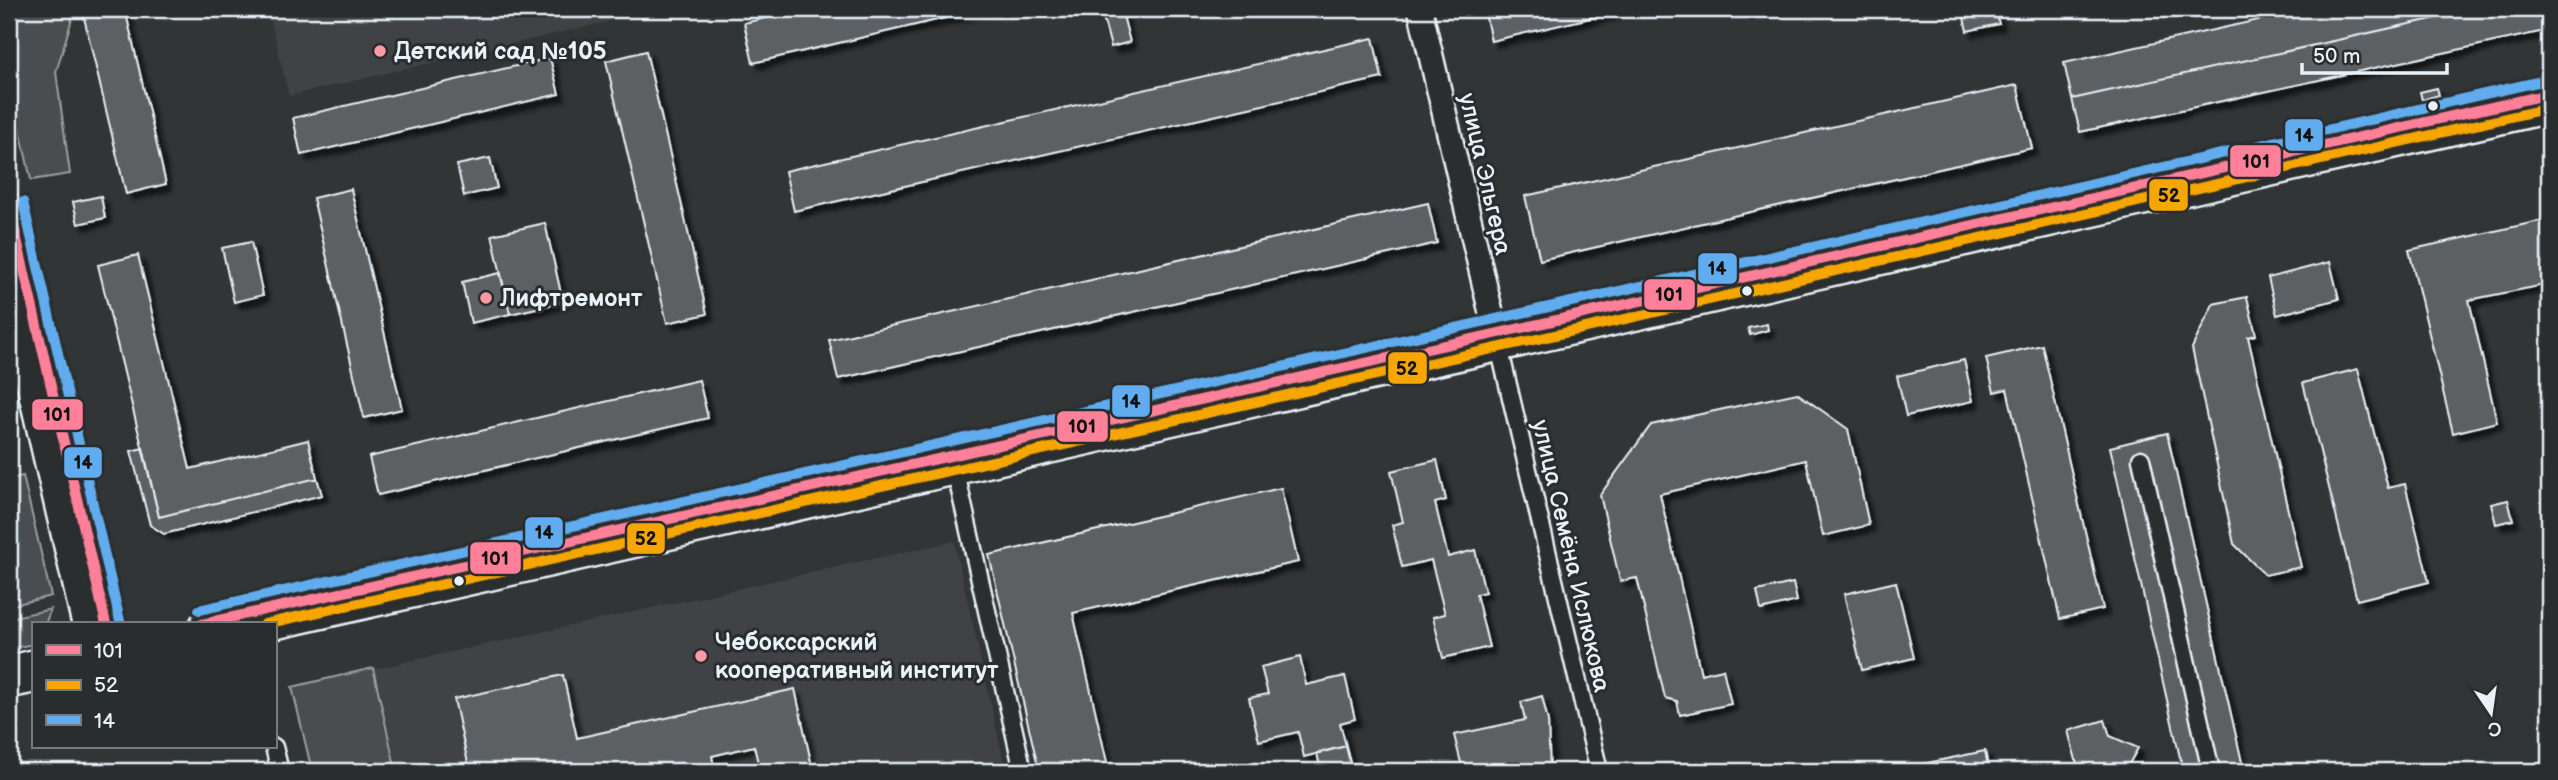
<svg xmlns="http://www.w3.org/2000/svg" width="2558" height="780" viewBox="0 0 2558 780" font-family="'Balsamiq Sans',sans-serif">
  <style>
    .built { fill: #3f4244 }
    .green { fill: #494d4f; stroke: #989fa4; stroke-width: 2 }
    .building { fill: #5c6063; stroke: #e8f1f8; stroke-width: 2; filter: url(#shadow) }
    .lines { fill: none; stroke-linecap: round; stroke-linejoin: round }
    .street-casing { stroke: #e8f1f8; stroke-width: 21 }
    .secondary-casing { stroke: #e8f1f8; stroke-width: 28 }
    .street { stroke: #2a2d2e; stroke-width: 16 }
    .secondary { stroke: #2a2d2e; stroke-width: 23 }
    .bus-1-casing { stroke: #2a2d2e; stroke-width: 16 }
    .bus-2-casing { stroke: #2a2d2e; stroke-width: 16 }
    .bus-3-casing { stroke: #2a2d2e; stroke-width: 16 }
    .bus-1 { stroke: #ff8098; stroke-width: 10 }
    .bus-2 { stroke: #f7a600; stroke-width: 10 }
    .bus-3 { stroke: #60acee; stroke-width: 10 }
    .poi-dot { fill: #ff9aa2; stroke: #2a2d2e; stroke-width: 2.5 }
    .bus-dot { fill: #e8f1f8; stroke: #2a2d2e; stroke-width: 2.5 }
    .labels { text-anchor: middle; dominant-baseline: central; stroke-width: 6; stroke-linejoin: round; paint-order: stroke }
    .poi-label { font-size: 24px; font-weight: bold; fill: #e8f1f8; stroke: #2a2d2e; text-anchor: start }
    .street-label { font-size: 24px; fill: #e8f1f8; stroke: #2a2d2e }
    .line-badge { stroke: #2a2d2e; stroke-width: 2.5 }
    .pale-badge-label { font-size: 19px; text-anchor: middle; font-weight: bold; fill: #111 }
  </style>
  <defs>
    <filter id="shadow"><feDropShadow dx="6" dy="6" stdDeviation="2" flood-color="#0009"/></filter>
  </defs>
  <rect width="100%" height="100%" fill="#323536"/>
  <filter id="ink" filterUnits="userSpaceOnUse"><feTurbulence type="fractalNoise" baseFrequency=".0143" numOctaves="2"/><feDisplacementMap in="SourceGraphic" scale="14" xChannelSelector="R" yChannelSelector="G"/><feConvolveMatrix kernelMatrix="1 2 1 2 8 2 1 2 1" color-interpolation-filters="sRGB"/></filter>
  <g filter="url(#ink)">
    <!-- built -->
    <path class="built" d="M268,9H630L631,16L289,96Z
      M954,541L1006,771H312L292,687Z"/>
    <!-- green -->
    <path class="green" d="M9,9H70L72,19L56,72L70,174L31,180L9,79Z
      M23,476L51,596L9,606V479Z
      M51,609L45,624H33V644L9,649V618Z
      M373,668L396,771H312L292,687Z"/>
    <!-- building -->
    <path class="building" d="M82,9H125L166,184L126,194Z
      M804,9H984L753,63L744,23Z
      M1484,9H1629L1491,41Z
      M1982,9H1995L1999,24L1967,31L1963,13Z
      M2308,9H2477L2072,99L2064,63Z
      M2477,9H2549V30L2080,132L2072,99Z
      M1122,12L1130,42L1111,47L1103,17Z
      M1373,38L1382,78L794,211L785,171Z
      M646,51L707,314L667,323L606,61Z
      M550,58L559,94L301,155L293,118Z
      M2017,85L2032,148L1540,260L1525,196Z
      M2437,88L2439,95L2422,100L2420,92Z
      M490,158L497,188L464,196L457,165Z
      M351,189L402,409L364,418L313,198Z
      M101,196L105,218L78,224L73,202Z
      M1428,203L1437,243L838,379L829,340Z
      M2549,219V284L2469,300L2497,422L2453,433L2409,250Z
      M545,223L563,302L510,314L492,235Z
      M251,242L263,295L234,302L222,248Z
      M138,255L190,469L308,440L317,478L159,517L98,265Z
      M2330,262L2339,299L2277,315L2268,278Z
      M500,273L510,314L471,323L462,282Z
      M2247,297L2256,335L2248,337L2301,567L2265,575L2234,544L2192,348L2213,304Z
      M1767,324L1768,330L1750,335L1748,328Z
      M2042,345L2103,609L2060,619L2007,389L1994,392L1986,358Z
      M1964,360L1973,401L1906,416L1897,376Z
      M2358,369L2388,488L2405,484L2429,582L2357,600L2303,383Z
      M1238,371L1239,377L1225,380L1224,374Z
      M699,380L708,418L378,495L369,457Z
      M1797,393L1848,429L1869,525L1823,536L1806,460L1660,494L1701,674L1723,669L1731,704L1680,715L1677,701L1665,698L1637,578L1620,581L1600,495L1651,425Z
      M2167,433L2244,771H2183L2110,447Z
      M143,448L159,517L317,478L322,495L164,534L150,525L131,451Z
      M1437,460L1446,500L1435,503L1448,557L1475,550L1485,592L1476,594L1489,647L1443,658L1433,617L1445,614L1431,560L1402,567L1392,525L1403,522L1391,471Z
      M1281,488L1298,562L1073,613L1109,771H1039L989,555Z
      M2508,500L2513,520L2496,524L2491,504Z
      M1896,582L1914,658L1862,670L1844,594Z
      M1793,583L1797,601L1761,610L1757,591Z
      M1300,657L1306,685L1345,676L1355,719L1340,723L1346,746L1304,757L1298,732L1259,741L1249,698L1268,694L1261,667Z
      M563,675L577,738L795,689L813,771H760L754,746L712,756L715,771H683L681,763L667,766L668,771H461L459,765L468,763L454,699Z
      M1542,696L1548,721L1550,771H1509V765L1463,771L1454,735L1525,720L1521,702Z
      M2105,720L2110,736L2138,748L2125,771H2079L2068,731Z
      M1346,746L1352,771H1321L1317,753Z
      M1985,751L1989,771H1889Z"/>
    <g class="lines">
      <defs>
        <path id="street" d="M1500,351L1599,771
          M2141,459L2211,771
          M956,473L1023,771
          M274,747L280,771"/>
        <path id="secondary" d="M1420,9L1499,347
          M9,205L106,624
          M9,300L84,624
          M202,624L1561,319L2549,94
          M275,627L2549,111
          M9,668L33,662
          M9,686L33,681"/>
      </defs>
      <!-- street casing -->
      <use href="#street" class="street-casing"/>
      <!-- secondary casing -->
      <use href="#secondary" class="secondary-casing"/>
      <!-- street -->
      <use href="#street" class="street"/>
      <!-- secondary -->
      <use href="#secondary" class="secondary"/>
      <defs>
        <path id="bus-1" d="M9,205L106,624
          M202,624L1561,319L2549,94"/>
        <path id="bus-2" d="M265,624L1564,333L2549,108"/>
        <path id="bus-3" d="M23,202L120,621
          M199,610L1558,305L2546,80"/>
      </defs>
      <!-- bus-1 casing -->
      <use href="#bus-1" class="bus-1-casing"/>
      <!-- bus-2 casing -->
      <use href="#bus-2" class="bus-2-casing"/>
      <!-- bus-3 casing -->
      <use href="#bus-3" class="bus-3-casing"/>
      <!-- bus-1 -->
      <use href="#bus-1" class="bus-1"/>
      <!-- bus-2 -->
      <use href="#bus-2" class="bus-2"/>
      <!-- bus-3 -->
      <use href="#bus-3" class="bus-3"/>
    </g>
  </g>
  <!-- markers -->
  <g class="poi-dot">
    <circle cx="380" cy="51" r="7"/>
    <circle cx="486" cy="298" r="7"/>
    <circle cx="701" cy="656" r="7"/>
  </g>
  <g class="bus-dot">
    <circle cx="2433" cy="106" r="6"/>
    <circle cx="1747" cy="291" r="6"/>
    <circle cx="459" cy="581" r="6"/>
  </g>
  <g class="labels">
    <!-- poi labels -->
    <g class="poi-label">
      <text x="394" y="51">Детский сад №105</text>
      <text x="500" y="298">Лифтремонт</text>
      <text x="715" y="642">Чебоксарский<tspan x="715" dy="28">кооперативный институт</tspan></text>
    </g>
    <!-- street labels -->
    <g class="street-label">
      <text transform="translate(1485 174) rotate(77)">улица Эльгера</text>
      <text transform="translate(1571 556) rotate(77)">улица Семёна Ислюкова</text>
    </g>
  </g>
  <g class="line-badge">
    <rect x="2284" y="118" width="40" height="34" rx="7" fill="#60acee"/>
    <rect x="2229" y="144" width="53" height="34" rx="7" fill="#ff8098"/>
    <rect x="2148" y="178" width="41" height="34" rx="7" fill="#f7a600"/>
    <rect x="1697" y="252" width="41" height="33" rx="7" fill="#60acee"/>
    <rect x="1643" y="278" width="53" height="33" rx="7" fill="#ff8098"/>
    <rect x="1387" y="351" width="41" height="34" rx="7" fill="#f7a600"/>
    <rect x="1111" y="384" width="40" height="34" rx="7" fill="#60acee"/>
    <rect x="31" y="398" width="53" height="33" rx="7" fill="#ff8098"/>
    <rect x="1056" y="410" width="53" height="33" rx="7" fill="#ff8098"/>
    <rect x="63" y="446" width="40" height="33" rx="7" fill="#60acee"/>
    <rect x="524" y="516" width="40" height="33" rx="7" fill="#60acee"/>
    <rect x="626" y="522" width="40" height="33" rx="7" fill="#f7a600"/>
    <rect x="469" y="541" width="53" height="34" rx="7" fill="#ff8098"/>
  </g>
  <g class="pale-badge-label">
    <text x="2304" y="142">14</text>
    <text x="2256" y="168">101</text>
    <text x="2169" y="202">52</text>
    <text x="1717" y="275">14</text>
    <text x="1669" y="301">101</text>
    <text x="1407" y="375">52</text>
    <text x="1131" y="408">14</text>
    <text x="57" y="421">101</text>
    <text x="1082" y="433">101</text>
    <text x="83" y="469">14</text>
    <text x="544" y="539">14</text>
    <text x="646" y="545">52</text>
    <text x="495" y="565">101</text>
  </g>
  <!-- margin -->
  <rect width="2558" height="780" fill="none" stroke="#2a2d2e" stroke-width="35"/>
  <rect x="18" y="18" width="2523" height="745" fill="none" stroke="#e8f1f8" stroke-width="2.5" filter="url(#ink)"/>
  <!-- legend -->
  <rect x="32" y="622" width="245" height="126" fill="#2a2d2e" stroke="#767b7f" stroke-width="2"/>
  <rect x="46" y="645" width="35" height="10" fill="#ff8098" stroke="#767b7f" stroke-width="2"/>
  <text x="94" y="658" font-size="21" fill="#e8f1f8">101</text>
  <rect x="46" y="680" width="35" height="10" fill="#f7a600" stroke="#767b7f" stroke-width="2"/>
  <text x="94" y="692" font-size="21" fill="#e8f1f8">52</text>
  <rect x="46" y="715" width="35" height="10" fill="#60acee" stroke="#767b7f" stroke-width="2"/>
  <text x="94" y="728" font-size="21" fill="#e8f1f8">14</text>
  <!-- north arrow -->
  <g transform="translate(2491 713) rotate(167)" stroke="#2a2d2e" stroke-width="5" paint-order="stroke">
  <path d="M0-5L12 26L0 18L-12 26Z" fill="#e8f1f8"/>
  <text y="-10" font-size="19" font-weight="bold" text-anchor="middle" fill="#e8f1f8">С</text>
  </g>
  <!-- scale -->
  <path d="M2302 63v10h145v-10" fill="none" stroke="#e8f1f8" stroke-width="3.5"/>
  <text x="2313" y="63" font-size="21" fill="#e8f1f8" stroke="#2a2d2e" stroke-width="5" paint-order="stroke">50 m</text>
</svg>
